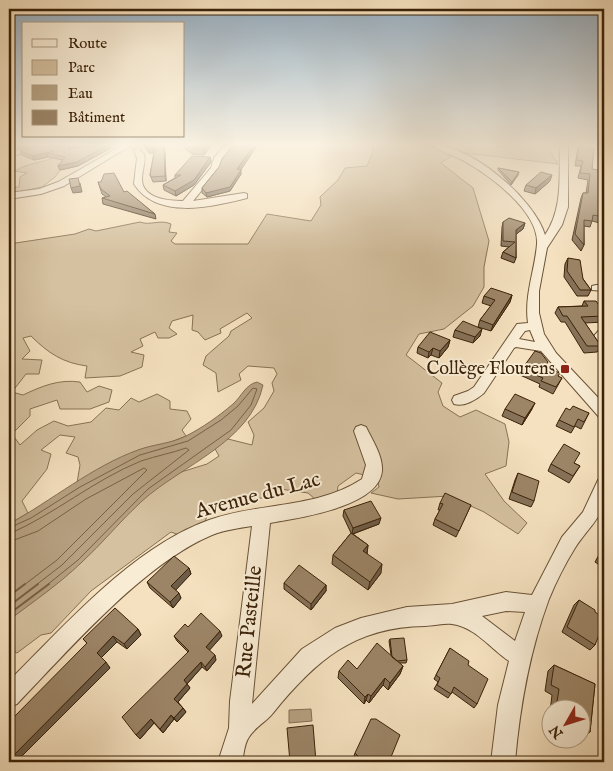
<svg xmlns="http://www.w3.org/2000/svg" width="613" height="771" viewBox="0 0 613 771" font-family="'IM FELL English',serif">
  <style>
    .green { fill: #d5c1a0; stroke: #887254 }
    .water { fill: #b6a081; stroke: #856e51 }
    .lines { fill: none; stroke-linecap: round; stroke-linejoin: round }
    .shore-far1 { stroke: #786144; stroke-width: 1 }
    .shore { stroke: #786144; stroke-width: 2 }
    .minor-casing { stroke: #6a5236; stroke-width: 2 }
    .minor { fill: #f8ecd5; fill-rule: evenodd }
    .wall { fill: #867259; stroke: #3b2208 }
    .shaded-wall { fill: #6d5d48; stroke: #3b2208 }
    .building { fill: #9c8567; stroke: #3b2208 }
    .poi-dot { fill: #8f2418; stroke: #f8ecd5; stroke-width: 2 }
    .labels { text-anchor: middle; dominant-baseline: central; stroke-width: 4; stroke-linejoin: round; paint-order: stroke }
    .poi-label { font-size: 18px; fill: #3b2208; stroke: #f8ecd5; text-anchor: end }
    .near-street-label { font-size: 21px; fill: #3b2208; stroke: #f8ecd5 }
  </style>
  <rect width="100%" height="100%" fill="#f5e1bf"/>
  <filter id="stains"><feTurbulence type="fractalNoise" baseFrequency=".004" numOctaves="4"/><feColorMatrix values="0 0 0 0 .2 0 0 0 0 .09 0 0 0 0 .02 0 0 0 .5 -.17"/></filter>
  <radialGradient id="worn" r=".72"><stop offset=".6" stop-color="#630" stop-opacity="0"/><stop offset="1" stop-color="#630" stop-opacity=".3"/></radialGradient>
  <!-- green -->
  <path class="green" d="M373,146H547L558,164L465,153L453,155L441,163L473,188L489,241L484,267V287L473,306L444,329L419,334L406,355L442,383L438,392L443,406L460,417L476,410L505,424L509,442L506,466L485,474L504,501L527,523L518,534L484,512L449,496L398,499L371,493L379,487L377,478L356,473L338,486L336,502L323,506L308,493L280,489L272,497L211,503L205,522L179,535L171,532L91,591L51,633L41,635L17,653L9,649V601L165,477L207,464L219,456L214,447L218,441L228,439L252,445L254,435L248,422L264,408L274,391L272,383L277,374L274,368L248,366L239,374L241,380L218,392L216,373L203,365L206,356L229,336L231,331L252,318L247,313L220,329L221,333L205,340L198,332L192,330L193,315L172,321L169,328L177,334L169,338H158L155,332L140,339L143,346L131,352L144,355L142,367L120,376L85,378L87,366C63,363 48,353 31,336L23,338L30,351L22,359L42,360L39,374H26L12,392L23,395C42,386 59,379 80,382L87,392L99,386L112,390L109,402L90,409H60L57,400L30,409V416L12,434L20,445L37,430L54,421L68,426L91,422L106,408L119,410L131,398L139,402L157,394L170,401V409L187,411L191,419L182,430L186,436L161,446L139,450L77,483L80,465L78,457L66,453L75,437L60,435L41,450L51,454L47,469L22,501L28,513L9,524V244L75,234L89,229L96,231L140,222C150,226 160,219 171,224L169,232L177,233L171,241L175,244H248L267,214L311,221L321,205L320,197L338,180L345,168L367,166L373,152Z
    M71,155L55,177L42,187L9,194V188L19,187L20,177L27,173L15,171C26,164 38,163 51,159L52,156Z"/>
  <!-- water -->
  <path class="water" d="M257,382L263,385C251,442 182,465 142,501C121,520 102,544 81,563C59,584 33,602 9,620V524C51,501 93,466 138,450C154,444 170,444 186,436C202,428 219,416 233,404C242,396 245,385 257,382Z
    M311,709L312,721L289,723V710Z"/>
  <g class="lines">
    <!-- shore-far1 -->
    <path class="shore-far1" d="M9,528L31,518L80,487L140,455L188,441L221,420L238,406L253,388L257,389L251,405L231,430L148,489L78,560L47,585
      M9,534C55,514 94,480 141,461C156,456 172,453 186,448L189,450L133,494L62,565L36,585
      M9,542L38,531L86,499L144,468L147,470L57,560L24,585"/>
    <!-- shore -->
    <path class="shore" d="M9,596L25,584
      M9,606L38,584
      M9,614L49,584"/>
    <defs>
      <path id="minor" d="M33,146H44L9,157V153Z
        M121,146H130L64,186L41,194L9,199V193L39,189L58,182Z
        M224,146H232L222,158L218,170L193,201L244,193L247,194V198C212,207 157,220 134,184L137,158L134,150L138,148L144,154C146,163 142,170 142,178C141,199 169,201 183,201L211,168L214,158Z
        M433,146C470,143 535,200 545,235C563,209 559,177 560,146H568V207L562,225L547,248L539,291V313L544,334L556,353L604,404V418L599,417L541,351L516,347L514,348L484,393C476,400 464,407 454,404L452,400L454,396L468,391L474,387L517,324L528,323C524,295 535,270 537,244C539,211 489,175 464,161C454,155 441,152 433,146ZM530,330L535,342L519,339L525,331Z
        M596,285H604V291L592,290V286Z
        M604,328V346L600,345L594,336L600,329Z
        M361,425L366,427L368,431C374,443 383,457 382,471C379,507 298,518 270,523L252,704L302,649L335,628L361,618L407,607L452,604L506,592L532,595L562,537L583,512L598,480L604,478C607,518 594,519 575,548C565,564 556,582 549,599C529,653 520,706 515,762H491L498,705L509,661C491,649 475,627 452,624C444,623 434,626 425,626C354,627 316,660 273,713C266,722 255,727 249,737C244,744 244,754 242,762H218L229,728L230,701L252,526C239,528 224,530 212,535C143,564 69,650 17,704L9,707V681C66,624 132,548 209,520C260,502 316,509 362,479L366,465L354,431L356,427ZM506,611L525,612L515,641L482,616Z"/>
    </defs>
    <!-- minor casing -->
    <use href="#minor" class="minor-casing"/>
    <!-- minor -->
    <use href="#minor" class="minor"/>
  </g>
  <!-- wall -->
  <path class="wall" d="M34,146H81L76,148H111L78,166L60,170L58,166L63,160L48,157L34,160L22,155L20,151Z
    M144,146H164L166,181L153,182L150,175L154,153H149Z
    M182,146H210V147L204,155L192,154Z
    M578,146H590L592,169L599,199L604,200V224L592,221L590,227L584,226V245L581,251L572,240L581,198L583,193H586L588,180L578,178L581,166H575Z
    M210,157L211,162L194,185L176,196L164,190L163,185L175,178V175Z
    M219,167L240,170L241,174L230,191L207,197L202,193V188Z
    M498,168L519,172L518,175L511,185L498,170Z
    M550,181L535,194L524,191L526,185Z
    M98,182L124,192L155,214L156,219L103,204L102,198L106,197L102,194Z
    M503,222L525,223L523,229L516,234V258L514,263L501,258L503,252L509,247L501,246L502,227Z
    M604,246V271L600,263L602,250Z
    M568,258L591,290L588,296H577L564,277L565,264Z
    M512,295L510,302L491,331L478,327L480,320L491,306L482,303L484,296Z
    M584,301L604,312V322L585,323L601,346L597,352L584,353L565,322H561L555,313L558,307L582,306Z
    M455,330L480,336L473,343L453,337Z
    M450,340L448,347L439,358L431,355L428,358L417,353L418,347Z
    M604,358V367L602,363Z
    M546,367L558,377L562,378L553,394L539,387L540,384L520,375L522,369Z
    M505,409H532L522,425L502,416Z
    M570,410L589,413L581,429L575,426L571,433L556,426L559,420Z
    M574,463L580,466L569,483L548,471L551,464Z
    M518,473L534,501L531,507L509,499L515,480Z
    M440,503L471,505L456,537L433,525L435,519L440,510H438Z
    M344,510L379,524L353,534L368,545L367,554L381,573L368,590L332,564L333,555L351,533L343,516Z
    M604,546V568L595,562L602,549Z
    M189,568L191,574L175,590L181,598L173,608L150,588L147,582Z
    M284,583L326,585V591L311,610L284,589Z
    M579,600L595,612V645L590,650L562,632L574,605Z
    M188,627L222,636L209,650L216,660L207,671L202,667L187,684L190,688L178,702L183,708L186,712L177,722L174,719L163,733L154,723L140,739L188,652L177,641L174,636Z
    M138,629L141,635L127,649L117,642L101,658L110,668L83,639Z
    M390,639L407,660L406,663H399L403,666L400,674L388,690L383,685L369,703L366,700L364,704L338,678L339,671L357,669L391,655L389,641Z
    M450,648L468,665L477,704L474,708L452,692L448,698L434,689L438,682L434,679Z
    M554,665L595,684L590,732L583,737L580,736V708H550V721L549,720L552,695L545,691L548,671Z
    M355,753L391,757L355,760L353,759Z"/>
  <!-- shaded-wall -->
  <path class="shaded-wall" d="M15,146H27L16,149Z
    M68,146H81L70,151Z
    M106,146H111V148L78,166L60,170L58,166Z
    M164,146L165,151L166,181L165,176Z
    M206,146H210V147L204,155L203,149Z
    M254,146H257L238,174L237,169Z
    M155,148V152L149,153L148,149Z
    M47,153L48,157L34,160L33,156Z
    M210,157L211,162L194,185L176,196L175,191Z
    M241,170V174L230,191L207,197L206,193Z
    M519,172L518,175L511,185L512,182Z
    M552,175L550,181L535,194L536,188Z
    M80,183L82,192L73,193L71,188Z
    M525,223L523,229L515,235L516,230Z
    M512,295L510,302L491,331L493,325Z
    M482,329L480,336L473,343L475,337Z
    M450,340L448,347L439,358L440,351Z
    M433,348L431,355L428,358L429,352Z
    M535,403L532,409L522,425L525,418Z
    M381,518L379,524L352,534L353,528Z
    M368,545L367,554L363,551Z
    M382,564L381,573L368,590L370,582Z
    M189,568L191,574L174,592L171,586Z
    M326,585V591L311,610V604Z
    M179,593L181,598L173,608L170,602Z
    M138,629L141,635L127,649L124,644Z
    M220,631L222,636L208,652L206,647Z
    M113,636L117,642L101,658L97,653Z
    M215,655L216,660L207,671L205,667Z
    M106,662L110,668L16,762H9V760Z
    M201,662L202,667L186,685L184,680Z
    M403,666L400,674L388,690L390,683Z
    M385,678L383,685L369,703L371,696Z
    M187,684L190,688L177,703L174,699Z
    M368,694L366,700L364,704L365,697Z
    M183,708L186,712L177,722L174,718Z
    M171,715L174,719L163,733L160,729Z
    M151,719L154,723L140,739L136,735Z"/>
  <!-- building -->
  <path class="building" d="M34,146H70H68L69,149L93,146H106L77,162L58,166L65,157L47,153L53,151L33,156L20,151Z
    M146,146H164L165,176L152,177L150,175L155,148L148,149Z
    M188,146H206L203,149L191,148Z
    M233,146H254L237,169L241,170L230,187L206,193L202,188L219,167L222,159Z
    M579,146H590V149H594L592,169L599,170V199L604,200V217L593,215L592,221L584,220V245L575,234L583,193H588L590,174L580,173L583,161L577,160Z
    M192,156L210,157L194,180L175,191L163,185L181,175H175Z
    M498,168L519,172L512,182Z
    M541,172L552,175L536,188L526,185Z
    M114,173L124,192L127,191L155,214L102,198L110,196L101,189L98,182H101L104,174Z
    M78,178L80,186L71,188L69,179Z
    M509,218L525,223L516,230V258L503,252L515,242L503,241V222Z
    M568,258L580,260L583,279L591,290H580L567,271Z
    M491,288L512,295L493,325L480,320L495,300L484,296Z
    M584,301H596L604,312V316L581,317L601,346H587L567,316H563L558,307L588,306Z
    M463,321L482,329L475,337L455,330Z
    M430,332L450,340L440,351L433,348L429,352L418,347Z
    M535,351L541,353L548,362L545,367L560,373L558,376L562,378L556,387L541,381L543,378L522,369Z
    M515,394L535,403L525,418L505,409Z
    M573,406L589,413L584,422L578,419L574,427L559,420L566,408L570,410Z
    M564,444L580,453L574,463L580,466L573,476L551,464Z
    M518,473L539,481L534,501L512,492Z
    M445,493L471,505L459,531L435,519L443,504L440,503Z
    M371,501L381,518L353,528L344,510Z
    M351,533L368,545L363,551L382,564L370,582L333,555Z
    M604,548V559L600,556Z
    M174,556L189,568L171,586L179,593L170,602L147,582Z
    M299,565L326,585L311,604L284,583Z
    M579,600L595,610V612L604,618V622L595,645L567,627Z
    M115,608L138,629L124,644L113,636L97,653L106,662L9,760V722L87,643L83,639Z
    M201,613L220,631L206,647L215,655L205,667L201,662L184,680L187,684L174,699L183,708L174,718L171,715L160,729L151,719L136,735L122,717L189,651L174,636L185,624L188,627Z
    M404,638L407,660L397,661L392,657L390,639Z
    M377,643L403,666L390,683L385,678L371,696L368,694L365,697L339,671L348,660L357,669Z
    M450,648L469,661L468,665L488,679L477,704L454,687L451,694L437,685L440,678L436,675Z
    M554,665L595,684L590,732L580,727V708H556L559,689L551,685Z
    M371,719H376L400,735L391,757L399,762H355L358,756L355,753Z
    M313,725L316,762H290L287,728Z
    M123,759L126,762H120Z"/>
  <!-- sky -->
  <linearGradient id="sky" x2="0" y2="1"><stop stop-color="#94acbf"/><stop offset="0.57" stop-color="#faf2e2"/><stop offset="1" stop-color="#faf2e2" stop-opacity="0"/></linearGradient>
  <rect width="613" height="254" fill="url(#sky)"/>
  <!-- markers -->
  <rect class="poi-dot" x="560" y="364" width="10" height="10" rx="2.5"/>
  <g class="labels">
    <!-- poi labels -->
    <g class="poi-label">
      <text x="555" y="369">Collège Flourens</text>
    </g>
    <!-- near-street labels -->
    <g class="near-street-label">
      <text transform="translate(258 496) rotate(-15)">Avenue du Lac</text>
      <text transform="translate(250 622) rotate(-84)">Rue Pasteille</text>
    </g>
  </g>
  <!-- margin -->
  <rect width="613" height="771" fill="none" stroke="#f5e1bf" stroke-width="30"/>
  <rect x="10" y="10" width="593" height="751" fill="none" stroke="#3b2208" stroke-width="2.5"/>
  <rect x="15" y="15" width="583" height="741" fill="none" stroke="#3b2208"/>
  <!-- legend -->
  <rect x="22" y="22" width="162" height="115" fill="#f8ecd5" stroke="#ac9b83"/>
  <rect x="32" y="39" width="25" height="8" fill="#f8ecd5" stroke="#ac9b83"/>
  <text x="68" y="48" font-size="15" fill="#3b2208">Route</text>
  <rect x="32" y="60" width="25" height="15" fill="#d5c1a0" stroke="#ac9b83"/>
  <text x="68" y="72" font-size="15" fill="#3b2208">Parc</text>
  <rect x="32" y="85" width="25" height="15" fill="#b6a081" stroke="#ac9b83"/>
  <text x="68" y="98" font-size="15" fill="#3b2208">Eau</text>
  <rect x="32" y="110" width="25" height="15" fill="#9c8567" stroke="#ac9b83"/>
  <text x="68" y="122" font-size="15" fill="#3b2208">Bâtiment</text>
  <!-- north arrow -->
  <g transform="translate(566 724) rotate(231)"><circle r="24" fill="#f8ecd5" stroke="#ac9b83"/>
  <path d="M0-4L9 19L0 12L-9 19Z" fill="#8f2418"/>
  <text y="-8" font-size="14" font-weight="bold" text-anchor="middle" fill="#3b2208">N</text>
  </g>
  <rect width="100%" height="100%" filter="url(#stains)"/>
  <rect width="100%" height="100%" fill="url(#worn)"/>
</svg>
